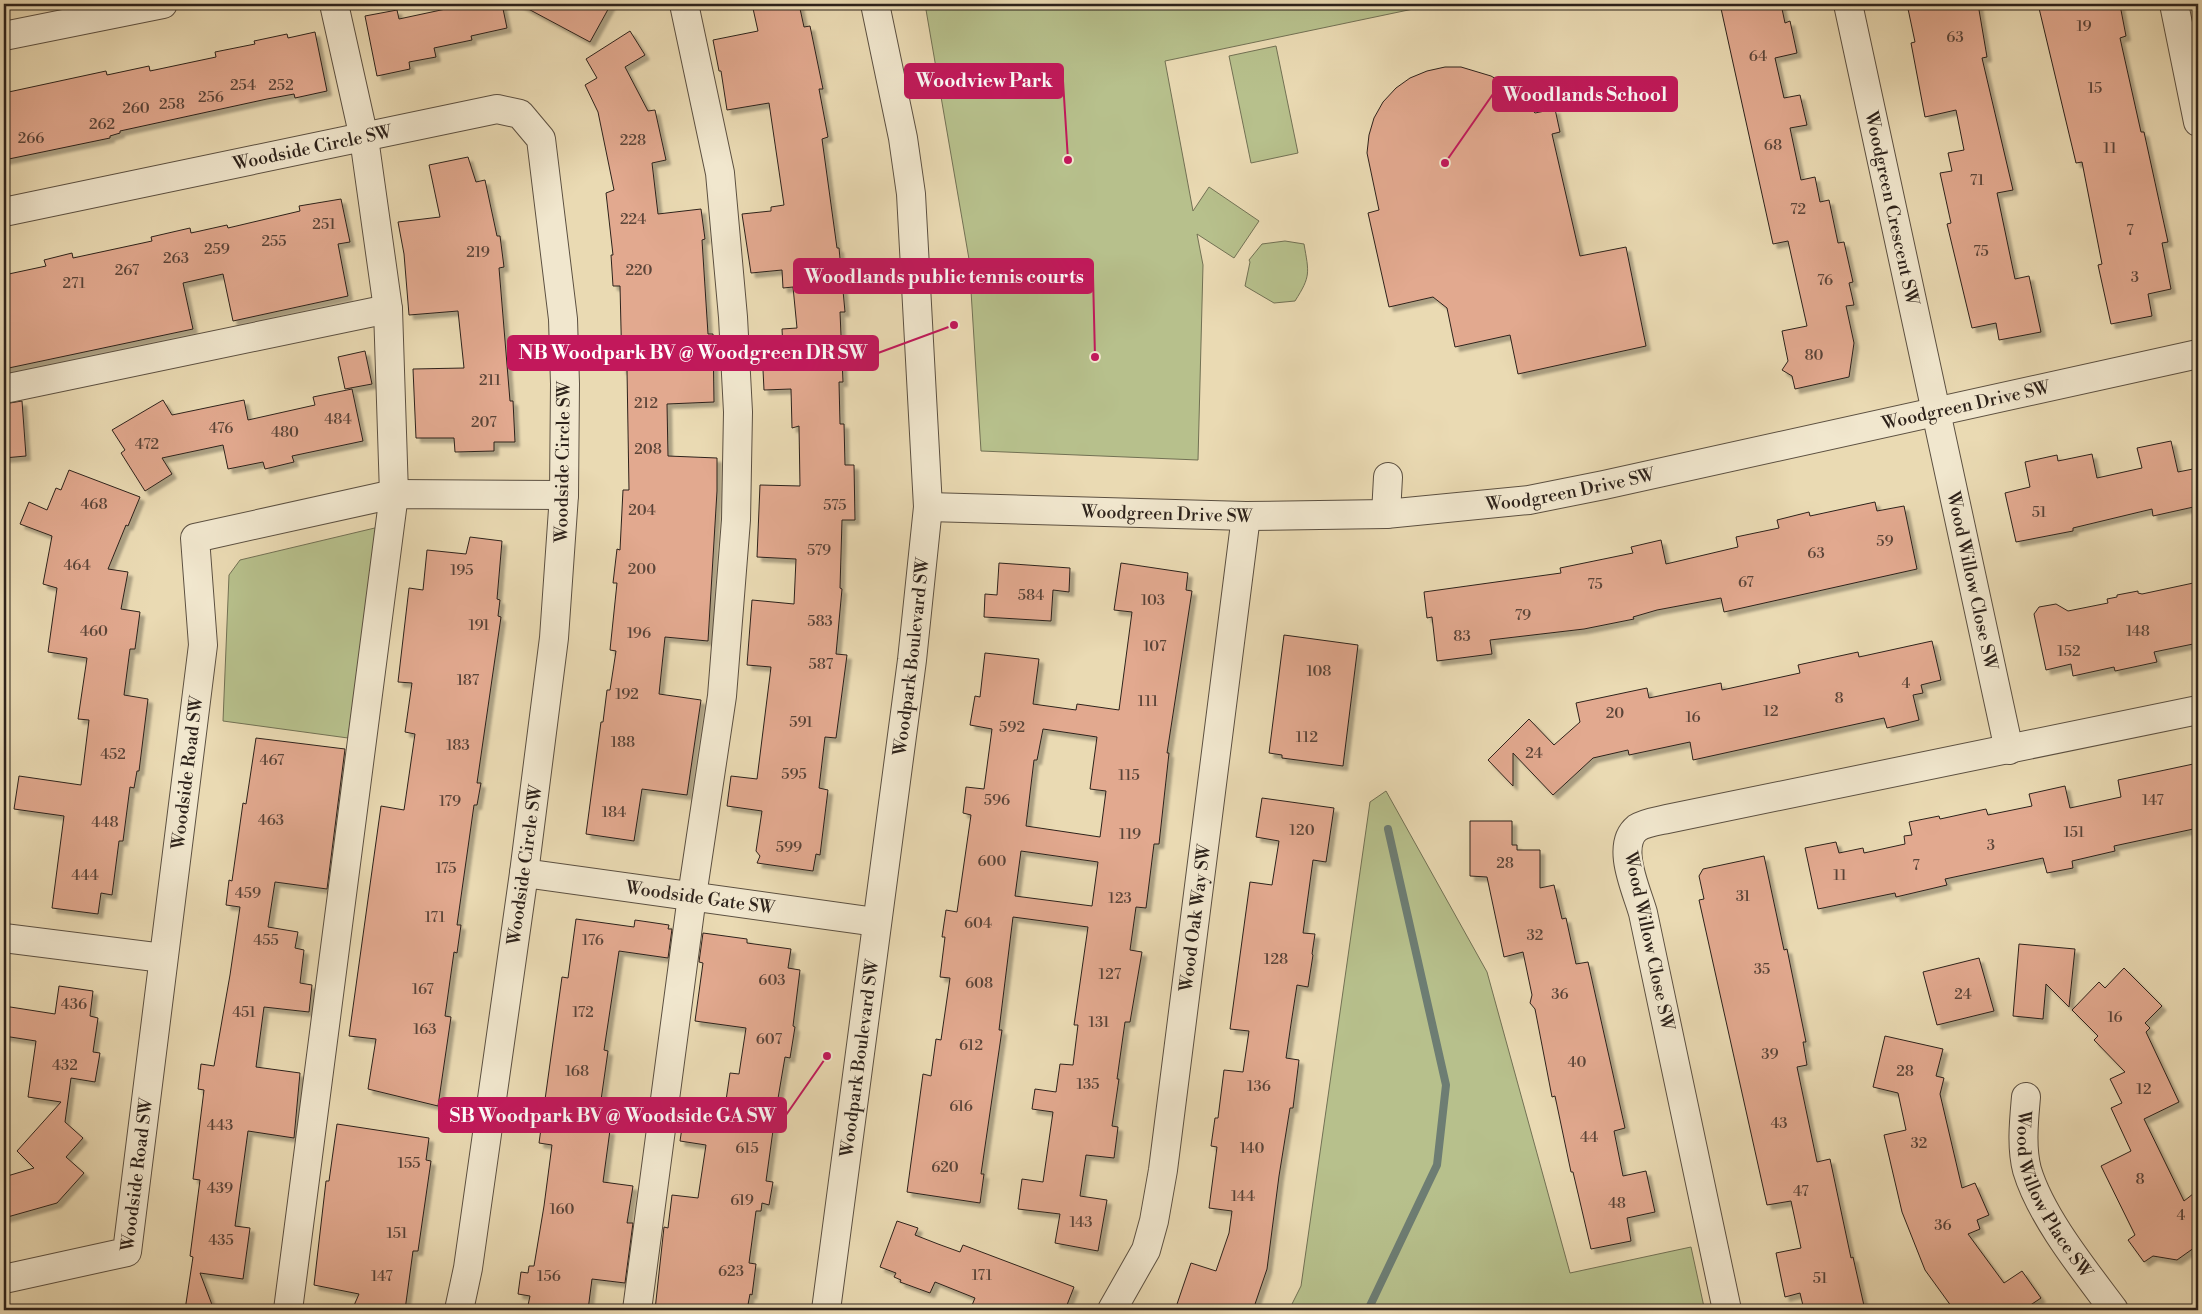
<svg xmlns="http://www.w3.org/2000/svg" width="2202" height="1314" viewBox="0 0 2202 1314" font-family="'Libre Bodoni',serif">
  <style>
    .green { fill: #b7c08c; stroke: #727154 }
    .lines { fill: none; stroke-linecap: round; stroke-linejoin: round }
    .stream { stroke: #6d7d73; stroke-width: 8 }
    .building { fill: #e2a98f; stroke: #2d221b; fill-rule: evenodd; filter: url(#shadow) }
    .minor-casing { stroke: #5c5041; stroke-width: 30 }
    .minor { stroke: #f1e7ce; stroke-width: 28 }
    .labels { text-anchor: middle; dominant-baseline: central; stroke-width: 4.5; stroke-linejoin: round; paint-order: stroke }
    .number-label { font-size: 15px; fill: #5a4438 }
    .street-label { font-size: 18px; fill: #2d221b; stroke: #f1e7ce }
    .leader { fill: none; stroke: #c2185b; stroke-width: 2 }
    .callout-dot { fill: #c2185b; stroke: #f1e7ce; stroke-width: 2 }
    .callout { fill: #c2185b; stroke: #c2185b; stroke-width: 2 }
    .callout-label { font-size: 19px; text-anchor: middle; font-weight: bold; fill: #fff }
  </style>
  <defs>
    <filter id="shadow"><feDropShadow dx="4.5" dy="4.5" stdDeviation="1" flood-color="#0004"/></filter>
  </defs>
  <rect width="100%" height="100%" fill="#eadab3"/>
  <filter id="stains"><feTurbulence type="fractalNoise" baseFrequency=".004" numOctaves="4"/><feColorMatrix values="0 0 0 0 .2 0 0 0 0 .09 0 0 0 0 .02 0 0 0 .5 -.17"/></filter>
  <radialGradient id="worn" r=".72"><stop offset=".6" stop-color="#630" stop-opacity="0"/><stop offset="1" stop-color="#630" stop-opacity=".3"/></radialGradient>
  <!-- green -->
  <path class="green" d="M925,4H1437L1165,61L1193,211L1209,187L1259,221L1234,258L1197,234L1203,265L1198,460L981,451L969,259Z
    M1276,46L1298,153L1251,163L1229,56Z
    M1285,241L1304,244C1309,273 1311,276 1295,301L1274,303L1245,286L1250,262L1249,260L1262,244Z
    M379,527L348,738L223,721L229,575L240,560Z
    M1386,791L1487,972L1570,1273L1691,1247L1704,1307L1688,1310H1289L1301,1286L1370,802Z"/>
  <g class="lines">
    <!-- stream -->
    <path class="stream" d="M1368,1310L1437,1165L1446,1085L1388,829"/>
  </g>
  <!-- building -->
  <path class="building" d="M469,4H502L507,28L471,36L472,40L434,48L436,57L409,62L410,69L377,76L365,16L397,10L399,19Z
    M519,4H611L590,42Z
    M752,4H799L804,27L810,26L823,89H819L828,137L822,139L837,248H839L845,312H840L843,382H839L840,424H844L845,465H854L855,520H842L840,588L842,589L836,654L847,655L836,738L825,737L819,788L828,790L820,855L816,854L813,871L757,863L760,856L756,851L762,811L727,806L731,776L757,779L771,667L747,665L752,600L794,604L796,559L757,557L760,485L800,486L799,426L792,428L791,389L764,390L763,370L784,369L782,329L797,328L793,287L783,288L782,270L751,273L742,214L771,211V207L784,205L769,103L727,110L721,71H719L713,40L758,31Z
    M1720,4H1781L1785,23L1790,21L1797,53L1775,58L1784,98L1800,95L1807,125L1790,128L1801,180L1815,177L1820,202L1829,200L1838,243L1844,242L1853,282L1849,283L1854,305L1846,306L1854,343L1849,377L1795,389L1792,376L1782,370L1788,361L1782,331L1807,326L1788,241L1773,244Z
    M1907,4H1978L1987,57L1982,58L2013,190L1997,193L2015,279L2029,276L2041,332L1999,340L1996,323L1972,328L1947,224L1951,223L1940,173L1952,171L1948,153L1964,150L1956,110L1925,117L1911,43L1915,42Z
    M2038,4H2104L2105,8L2120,5L2126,36L2120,38L2141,132H2144L2168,242L2162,243L2171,289L2148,294L2152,316L2111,324L2098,265L2102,264L2082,162L2076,163Z
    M630,31L645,55L625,67L648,111L655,110L666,160L652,163L658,214L701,209L705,239L702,240L708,334H713L714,402L667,404L668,456L717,458V491L708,641L665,637L659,694L701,700L687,795L642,789L634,841L586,834L601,722H603L607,690H610L616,651L610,650L617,583H613L617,549L620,550L623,490H629L627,370H622L620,286H613L611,255H613L606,193L614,190L598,112L585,85L597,78L586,59Z
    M315,32L327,91L295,98L294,94L267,99L120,131V133L110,136V138L4,160V93L106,71L107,75L149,66L150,71L216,57L215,52L255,44L254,41L287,34L288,38Z
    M1445,67H1461L1491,76L1505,84L1535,113L1555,109L1560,132L1552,134L1580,256L1626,247L1646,346L1518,374L1510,335L1455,347L1447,308L1433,297L1389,307L1368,213L1379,210L1367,153L1369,135L1374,118L1383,102L1396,88L1410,78L1427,71Z
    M468,157L476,182L485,180L497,236H500L504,267L499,268L510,401H513L515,442H494V451L455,452L454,438H416L413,369L464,368L458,311L409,315L404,254L398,222L440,217L429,165Z
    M341,199L350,242L338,244L348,296L233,321L223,274L183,283L193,329L4,369V275L46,266L44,260L72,253L73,258L152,241L151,237L190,228L191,233L227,225L228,228L300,211L299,206Z
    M365,351L372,384L345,389L338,357Z
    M352,389L363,441L292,456L294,462L265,469L263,462L228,469L223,445L162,458L172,474L145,491L121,453L125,450L112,430L163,400L172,415L244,400L248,420L315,405L313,397Z
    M22,401L26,456L4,458V404Z
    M2171,441L2178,472L2198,468V506L2153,516L2152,509L2073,528V531L2016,542L2005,493L2030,487L2025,462L2057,455L2058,461L2092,454L2097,478L2142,468L2137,448Z
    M69,470L140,497L128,526L126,525L108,569L128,572L121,609L140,612L135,649H130L124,695L148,699L139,771H137L134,788L130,787L123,841H119L112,895L101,893L98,914L52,908L64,816L14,809L19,776L81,785L89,720L78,719L87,658L48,652L57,588L43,584L52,536L20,524L29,502L47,510L56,488L61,490Z
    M1875,502L1877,511L1904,506L1917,569L1724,612L1721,598L1657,610L1633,617L1634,619L1584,629L1490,640L1492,654L1437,661L1432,617L1427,618L1424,592L1561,573L1560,568L1633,553L1631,547L1661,540L1666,564L1738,547L1736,537L1779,528L1777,520L1809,512L1810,516Z
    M470,537L502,541L497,599L500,600L498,616L501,617L477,783H481L477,805H474L457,925H461L457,953L454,952L445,1016L451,1017L438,1106L368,1089L376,1039L349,1036L381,806L404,810L415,734L405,732L412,683L398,682L409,588L423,590L427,550L466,554Z
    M999,563L1070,568L1069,592L1053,590L1051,621L984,617L985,594L997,595Z
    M1121,563L1188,573L1186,590L1192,591L1167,753H1169L1159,844H1154L1146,908L1136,907L1130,950L1142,952L1130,1022H1125L1117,1079H1119L1112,1126L1118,1127L1114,1158L1086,1155L1080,1196L1107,1200L1098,1251L1055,1243L1060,1214L1018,1209L1022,1179L1043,1182L1053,1112L1032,1109L1035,1089L1056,1092L1060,1064L1073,1065L1078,1025H1074L1088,927L1013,917L999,1030H1002L981,1174H984L980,1203L907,1192L923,1074L931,1076L936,1039L941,1040L950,978L940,977L945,937H942L946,910L957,912L971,815L963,813L966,787L984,789L992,729L970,725L975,696L980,697L985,653L1039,659L1033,704L1076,710L1077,704L1119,710L1132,612L1114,610ZM1043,729L1097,737L1090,789L1106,791L1100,837L1026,826L1034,760H1037ZM1021,851L1098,862L1092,906L1015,896Z
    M2198,582V643L2154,652L2157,662L2115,671L2114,667L2073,676L2071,664L2046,670L2034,614L2039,607L2056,604L2068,611L2108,603L2107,599L2117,597V595L2138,591V593L2142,594Z
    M1284,635L1358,645L1343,766L1282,758V755L1269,753Z
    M1932,641L1941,680L1921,685L1923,693L1913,695L1919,720L1887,728L1884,718L1693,760L1690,742L1629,755L1628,750L1593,758L1553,795L1513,753V786L1488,760L1529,719L1554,745L1580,722L1576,703L1647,688L1649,698L1721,683L1722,690L1800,673L1798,665L1858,652L1859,657Z
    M256,738L345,749L327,889L275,882L268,927L298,932L295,948L304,950L300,983L312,985L309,1012L264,1007L256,1067L300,1073L294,1138L248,1131L235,1226L250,1228L243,1279L200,1273L214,1310H185L193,1257L190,1256L200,1180L193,1179L204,1090L198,1089L201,1064L214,1066L230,975L240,907L226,905L229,880L232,881L243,803L246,804Z
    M2198,763V828L2114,846L2115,851L2072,861L2073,868L2047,873L2043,858L1945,879L1947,885L1896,897L1895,893L1818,909L1805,848L1836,842L1839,853L1863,848L1864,853L1905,844L1904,836L1912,835L1909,822L1939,816L1940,819L1986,809L1988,815L2032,806L2029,794L2065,786L2070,808L2121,797L2118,780Z
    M1262,798L1334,808L1326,862L1313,860L1303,933L1315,934L1312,954L1313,955L1308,987L1297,985L1291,1024L1286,1058L1299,1060L1293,1108H1290L1279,1176L1267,1269L1253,1310H1175L1191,1263L1216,1271L1229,1233L1232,1211L1209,1208L1217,1147L1211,1146L1215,1118H1218L1224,1070L1243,1072L1249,1031L1230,1029L1250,882L1272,885L1279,841L1256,837Z
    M1470,821H1512V845H1517V850H1540V888L1554,885L1562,919L1566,918L1576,964L1588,962L1625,1128L1614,1131L1623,1176L1646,1171L1655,1212L1627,1218L1631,1241L1591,1249L1573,1172H1571L1555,1096L1552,1097L1535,1009L1530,1003L1532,995L1523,952L1504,957L1487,877L1470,876Z
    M1764,856L1784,950L1787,949L1806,1042H1803L1807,1065L1797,1067L1817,1162L1830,1159L1851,1258L1853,1257L1865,1310H1804L1800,1293L1785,1297L1776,1253L1801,1248L1791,1201L1767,1205L1699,900L1704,899L1699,876L1703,869Z
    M576,919L634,927L635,920L669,925L668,929H672L668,958L619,951L604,1050L608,1051L597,1128L610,1130L603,1182L633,1186L627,1223H633L625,1283L592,1279L588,1310H527L530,1296L518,1294L521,1272L528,1273L529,1266H534L544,1206L552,1145L539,1143L562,977L568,978Z
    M703,933L747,939V943L791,949L788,968L800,970L793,1026L795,1027L790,1058L785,1057L775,1116L766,1181L773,1182L769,1205L762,1203L761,1211H756L749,1263L756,1264L752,1295L750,1294L747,1310H655L664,1227L668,1228L672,1195L698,1198L706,1145L680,1141L685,1108L724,1114L730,1073L739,1074L746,1028L695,1021L703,963L699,962Z
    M2019,944L2075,949L2069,1007L2046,984L2043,1019L2013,1016Z
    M1979,958L1994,1011L1937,1025L1923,972Z
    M2124,968L2162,1006L2145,1023L2150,1028L2146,1032L2179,1102L2144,1119L2184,1201L2198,1190V1245L2177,1260L2153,1256L2144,1262L2128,1240L2135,1235L2101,1166L2131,1151L2111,1108L2122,1103L2110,1079L2125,1072L2094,1040L2098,1036L2072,1010L2099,982L2105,988Z
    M59,986L93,991L90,1016L98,1018L93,1052L100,1053L95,1082L71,1078L65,1122L83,1138L66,1157L84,1173L57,1203L4,1218V1177L34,1168L17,1151L61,1102L28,1097L36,1041L4,1036V1006L55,1014Z
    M1885,1036L1943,1049L1936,1076L1944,1078L1940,1094L1962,1188L1975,1183L1989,1215L1977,1220L1980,1229L1968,1234L2004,1283L2022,1271L2041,1298L2023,1310H1954L1925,1270L1902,1212L1884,1135L1906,1130L1898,1093L1873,1087Z
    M337,1124L429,1138L426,1160L431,1161L418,1251H413L405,1310H352L359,1294L314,1285L326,1181H329Z
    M897,1221L918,1228L915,1235L938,1244L960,1252L963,1245L1074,1287L1065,1310H970L975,1298L935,1282L930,1293L900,1282L901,1280L894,1277L896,1273L880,1267Z"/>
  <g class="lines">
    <defs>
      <g id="minor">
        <path id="s1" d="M1848,4L2009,750"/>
        <path d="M2174,4L2198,122"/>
        <path d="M4,36L163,4"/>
        <path id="s2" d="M4,212L497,109L520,114L541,139L563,319L565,384L564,495L554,638L524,873L468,1268L459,1310"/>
        <path d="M4,389L388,309"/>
        <path id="s3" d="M928,507L1246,516L1386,514L1529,500L1604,485L2198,354"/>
        <path d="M1386,514L1388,477"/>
        <path id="s4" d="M524,873L876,922"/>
        <path d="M4,938L163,958"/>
        <path id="s5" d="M2026,1097C2024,1120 2021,1147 2027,1170C2041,1217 2085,1271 2114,1310"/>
        <path id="s6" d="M4,1279L127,1252L203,645L195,538L394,494L564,495"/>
        <path d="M288,1310L394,494L388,309L364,138L334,4"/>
        <path d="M637,1310L692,896L722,696L736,520L738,412L733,317L720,173L684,4"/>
        <path id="s7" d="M826,1310L912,660L928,507L911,194L903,138L875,4"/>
        <path id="s8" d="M1112,1310L1146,1250L1154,1221L1163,1170L1246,516"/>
        <path d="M1727,1310L1643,913C1637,891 1615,846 1637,828C1644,823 1658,821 1667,819L2198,710"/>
      </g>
    </defs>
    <!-- minor casing -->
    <use href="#minor" class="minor-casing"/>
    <!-- minor -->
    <use href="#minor" class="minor"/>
  </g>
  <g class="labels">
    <!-- number labels -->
    <g class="number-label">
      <text x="2084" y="26">19</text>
      <text x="1955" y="37">63</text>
      <text x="1758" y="56">64</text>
      <text x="243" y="85">254</text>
      <text x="281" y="85">252</text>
      <text x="2095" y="88">15</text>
      <text x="211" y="97">256</text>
      <text x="172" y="104">258</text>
      <text x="136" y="108">260</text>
      <text x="102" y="124">262</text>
      <text x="31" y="138">266</text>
      <text x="633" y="140">228</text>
      <text x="1773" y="145">68</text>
      <text x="2110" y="148">11</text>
      <text x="1977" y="180">71</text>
      <text x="1798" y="209">72</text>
      <text x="633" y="219">224</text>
      <text x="324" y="224">251</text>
      <text x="2130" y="230">7</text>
      <text x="274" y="241">255</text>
      <text x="217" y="249">259</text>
      <text x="1981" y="251">75</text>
      <text x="478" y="252">219</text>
      <text x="176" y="258">263</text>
      <text x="127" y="270">267</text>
      <text x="639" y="270">220</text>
      <text x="2135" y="277">3</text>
      <text x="1825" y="280">76</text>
      <text x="74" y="283">271</text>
      <text x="1814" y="355">80</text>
      <text x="490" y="380">211</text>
      <text x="646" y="403">212</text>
      <text x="338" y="419">484</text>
      <text x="484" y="422">207</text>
      <text x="221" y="428">476</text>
      <text x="285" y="432">480</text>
      <text x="147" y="444">472</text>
      <text x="648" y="449">208</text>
      <text x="94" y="504">468</text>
      <text x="835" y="505">575</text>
      <text x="642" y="510">204</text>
      <text x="2039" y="512">51</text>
      <text x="1885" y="541">59</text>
      <text x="819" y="550">579</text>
      <text x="1816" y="553">63</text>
      <text x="77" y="565">464</text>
      <text x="642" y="569">200</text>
      <text x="462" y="570">195</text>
      <text x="1746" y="582">67</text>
      <text x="1595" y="584">75</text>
      <text x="1031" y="595">584</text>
      <text x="1153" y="600">103</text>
      <text x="1523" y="615">79</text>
      <text x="820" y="621">583</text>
      <text x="479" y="625">191</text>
      <text x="94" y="631">460</text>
      <text x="2138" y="631">148</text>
      <text x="639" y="633">196</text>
      <text x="1462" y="636">83</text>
      <text x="1155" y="646">107</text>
      <text x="2069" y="651">152</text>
      <text x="821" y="664">587</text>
      <text x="1319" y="671">108</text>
      <text x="468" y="680">187</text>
      <text x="1906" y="683">4</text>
      <text x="627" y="694">192</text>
      <text x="1839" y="698">8</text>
      <text x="1148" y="701">111</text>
      <text x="1771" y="711">12</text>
      <text x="1615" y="713">20</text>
      <text x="1693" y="717">16</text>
      <text x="801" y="722">591</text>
      <text x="1012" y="727">592</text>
      <text x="1307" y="737">112</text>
      <text x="623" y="742">188</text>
      <text x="458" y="745">183</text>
      <text x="1534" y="753">24</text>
      <text x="113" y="754">452</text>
      <text x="272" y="760">467</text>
      <text x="794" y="774">595</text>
      <text x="1129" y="775">115</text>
      <text x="997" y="800">596</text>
      <text x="2153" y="800">147</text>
      <text x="450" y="801">179</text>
      <text x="614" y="812">184</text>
      <text x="271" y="820">463</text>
      <text x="105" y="822">448</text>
      <text x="1302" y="830">120</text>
      <text x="2074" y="832">151</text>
      <text x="1130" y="834">119</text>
      <text x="1991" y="845">3</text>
      <text x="789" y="847">599</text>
      <text x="992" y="861">600</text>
      <text x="1505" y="863">28</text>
      <text x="1916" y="865">7</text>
      <text x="446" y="868">175</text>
      <text x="85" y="875">444</text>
      <text x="1840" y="875">11</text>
      <text x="248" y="893">459</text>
      <text x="1743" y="896">31</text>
      <text x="1120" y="898">123</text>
      <text x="435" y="917">171</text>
      <text x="978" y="923">604</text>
      <text x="1535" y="935">32</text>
      <text x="266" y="940">455</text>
      <text x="593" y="940">176</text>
      <text x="1276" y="959">128</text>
      <text x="1762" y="969">35</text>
      <text x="1110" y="974">127</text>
      <text x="772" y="980">603</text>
      <text x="979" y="983">608</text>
      <text x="423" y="989">167</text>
      <text x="1560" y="994">36</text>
      <text x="1963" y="994">24</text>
      <text x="74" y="1004">436</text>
      <text x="244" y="1012">451</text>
      <text x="583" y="1012">172</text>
      <text x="2115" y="1017">16</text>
      <text x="1099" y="1022">131</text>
      <text x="425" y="1029">163</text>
      <text x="769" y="1039">607</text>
      <text x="971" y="1045">612</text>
      <text x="1770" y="1054">39</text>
      <text x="1577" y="1062">40</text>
      <text x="65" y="1065">432</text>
      <text x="577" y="1071">168</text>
      <text x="1905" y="1071">28</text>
      <text x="1088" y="1084">135</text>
      <text x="1259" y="1086">136</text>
      <text x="2144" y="1089">12</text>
      <text x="961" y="1106">616</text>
      <text x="1779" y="1123">43</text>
      <text x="220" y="1125">443</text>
      <text x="1589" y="1137">44</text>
      <text x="1919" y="1143">32</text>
      <text x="747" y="1148">615</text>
      <text x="1252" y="1148">140</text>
      <text x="409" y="1163">155</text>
      <text x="945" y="1167">620</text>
      <text x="2140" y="1179">8</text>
      <text x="220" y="1188">439</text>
      <text x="1801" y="1191">47</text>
      <text x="1243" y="1196">144</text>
      <text x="742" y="1200">619</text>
      <text x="1617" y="1203">48</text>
      <text x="562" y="1209">160</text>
      <text x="2181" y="1215">4</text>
      <text x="1081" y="1222">143</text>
      <text x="1943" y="1225">36</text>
      <text x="397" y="1233">151</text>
      <text x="221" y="1240">435</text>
      <text x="731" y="1271">623</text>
      <text x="982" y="1275">171</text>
      <text x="382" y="1276">147</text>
      <text x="549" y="1276">156</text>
      <text x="1820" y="1278">51</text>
    </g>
    <!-- street labels -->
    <g class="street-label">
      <text stroke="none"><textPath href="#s2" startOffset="315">Woodside Circle SW</textPath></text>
      <text stroke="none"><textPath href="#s1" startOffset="209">Woodgreen Crescent SW</textPath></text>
      <text stroke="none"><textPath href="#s3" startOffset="1049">Woodgreen Drive SW</textPath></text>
      <text transform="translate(563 462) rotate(-89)">Woodside Circle SW</text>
      <text stroke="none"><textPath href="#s3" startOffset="644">Woodgreen Drive SW</textPath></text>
      <text stroke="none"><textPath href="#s3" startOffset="239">Woodgreen Drive SW</textPath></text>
      <text stroke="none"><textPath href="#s1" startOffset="590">Wood Willow Close SW</textPath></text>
      <text stroke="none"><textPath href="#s7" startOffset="659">Woodpark Boulevard SW</textPath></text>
      <text stroke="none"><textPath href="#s6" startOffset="609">Woodside Road SW</textPath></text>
      <text transform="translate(525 865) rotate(-82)">Woodside Circle SW</text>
      <text stroke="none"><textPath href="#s4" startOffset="178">Woodside Gate SW</textPath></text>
      <text stroke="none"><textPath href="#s8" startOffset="405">Wood Oak Way SW</textPath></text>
      <text transform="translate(1649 941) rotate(78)">Wood Willow Close SW</text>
      <text stroke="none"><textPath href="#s7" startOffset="254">Woodpark Boulevard SW</textPath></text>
      <text stroke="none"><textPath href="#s6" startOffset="204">Woodside Road SW</textPath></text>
      <text stroke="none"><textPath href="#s5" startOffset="105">Wood Willow Place SW</textPath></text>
    </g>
  </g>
  <!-- callouts -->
  <path class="leader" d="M1068 160L1063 81M1445 163L1493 94M1095 357L1093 276M954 325L878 353M827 1056L786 1115"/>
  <g class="callout-dot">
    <circle cx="1068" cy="160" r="5"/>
    <circle cx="1445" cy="163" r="5"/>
    <circle cx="1095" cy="357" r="5"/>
    <circle cx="954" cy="325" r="5"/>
    <circle cx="827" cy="1056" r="5"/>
  </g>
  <g class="callout">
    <rect x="905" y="64" width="158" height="34" rx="5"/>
    <rect x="1493" y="77" width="184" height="34" rx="5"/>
    <rect x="794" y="259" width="299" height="34" rx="5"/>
    <rect x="508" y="336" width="370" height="34" rx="5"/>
    <rect x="439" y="1098" width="347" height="34" rx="5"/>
  </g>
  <g class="callout-label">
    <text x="984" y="87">Woodview Park</text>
    <text x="1585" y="101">Woodlands School</text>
    <text x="944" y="283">Woodlands public tennis courts</text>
    <text x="693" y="359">NB Woodpark BV @ Woodgreen DR SW</text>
    <text x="613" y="1122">SB Woodpark BV @ Woodside GA SW</text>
  </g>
  <!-- margin -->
  <rect width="2202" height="1314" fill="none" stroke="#eadab3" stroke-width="20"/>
  <rect x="5" y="5" width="2192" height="1304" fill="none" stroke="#2d221b" stroke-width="2.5"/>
  <rect x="10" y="10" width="2182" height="1294" fill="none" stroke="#2d221b"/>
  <rect width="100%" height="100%" filter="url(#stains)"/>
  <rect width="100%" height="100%" fill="url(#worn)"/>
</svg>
